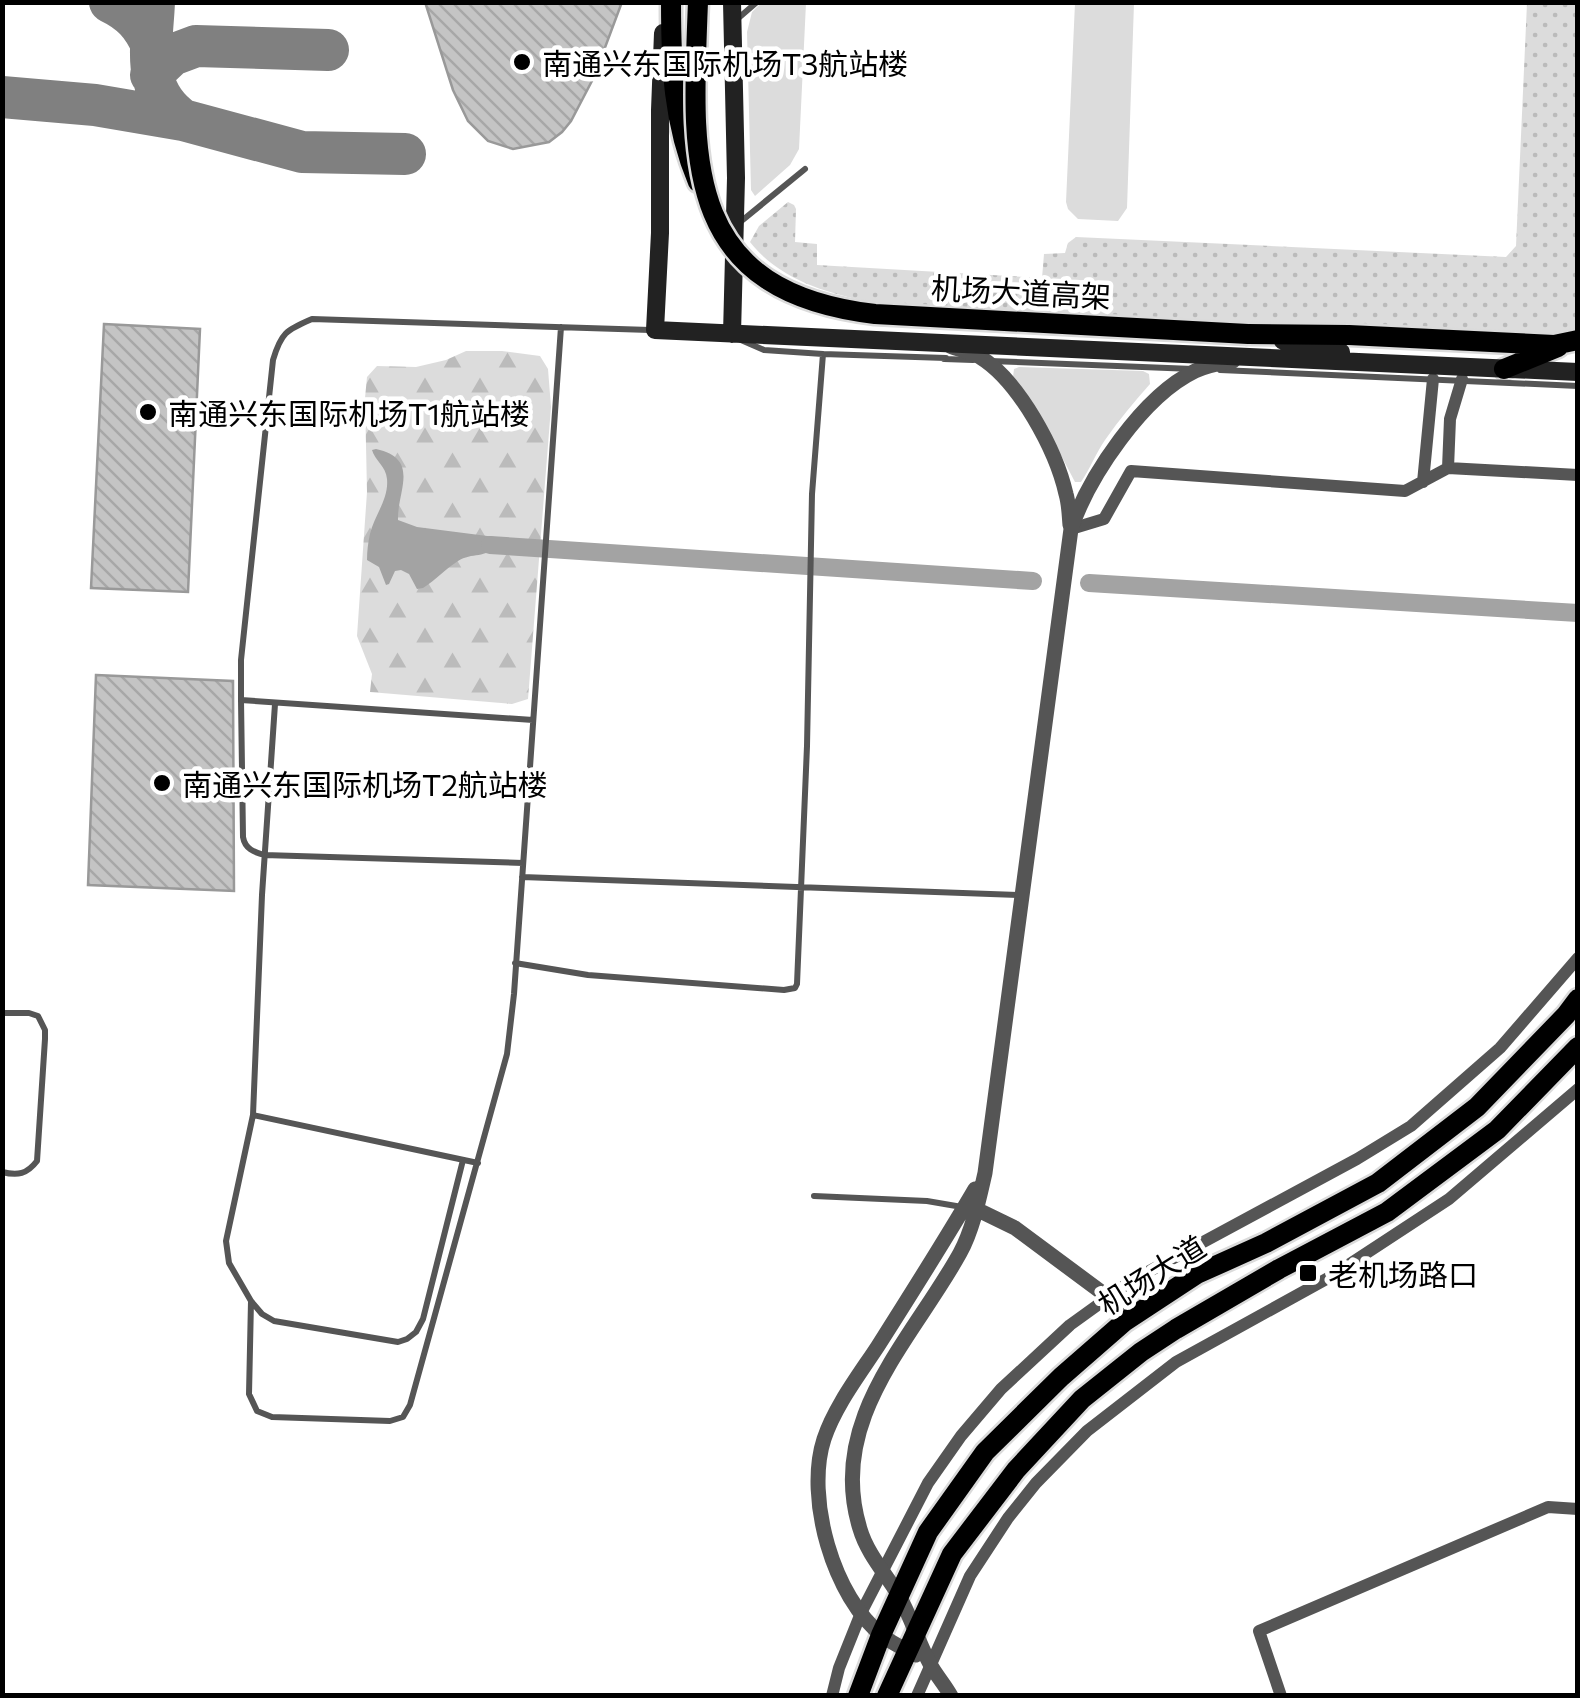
<svg xmlns="http://www.w3.org/2000/svg" width="1580" height="1698" viewBox="0 0 1580 1698" font-family="Commissioner,'Noto Sans SC',sans-serif">
  <style>
    .grass { fill: #dcdcdc }
    .forest { fill: url(#forest-firs) }
    .park { fill: url(#park-dots) }
    .water { fill: #a3a3a3 }
    .lines { fill: none; stroke-linecap: round; stroke-linejoin: round }
    .canal { stroke: #a3a3a3; stroke-width: 18 }
    .taxiway { stroke: #808080; stroke-width: 42 }
    .building { fill: url(#building-back-hatch); stroke: #999; stroke-width: 2.5 }
    .primary-casing { stroke: #dbdbdb; stroke-width: 25 }
    .trunk-casing { stroke: #dbdbdb; stroke-width: 25 }
    .service { stroke: #555; stroke-width: 6 }
    .minor { stroke: #555; stroke-width: 12 }
    .tertiary { stroke: #555; stroke-width: 15 }
    .secondary { stroke: #222; stroke-width: 18 }
    .primary { stroke: #000; stroke-width: 20 }
    .trunk { stroke: #000; stroke-width: 20 }
    .trunk-bridge-casing { stroke: #dbdbdb; stroke-width: 25; stroke-linecap: butt }
    .trunk-bridge { stroke: #000; stroke-width: 20 }
    .poi-dot { fill: #000; stroke: #fff; stroke-width: 4 }
    .labels { text-anchor: middle; dominant-baseline: central; stroke-width: 9; stroke-linejoin: round; paint-order: stroke }
    .poi-label { font-size: 30px; fill: #000; stroke: #fff; text-anchor: start }
    .street-label { font-size: 30px; fill: #000; stroke: #fff }
  </style>
  <defs>
    <pattern id="forest-firs" width="22" height="20" patternUnits="userSpaceOnUse" patternTransform="scale(2.5)"><rect width="22" height="20" fill="#dcdcdc"/><path d="M5 1l3.5 6h-7zM16 11l3.5 6h-7z" fill="#bbb"/></pattern>
    <pattern id="park-dots" width="8" height="8" patternUnits="userSpaceOnUse" patternTransform="scale(2.5)"><rect width="8" height="8" fill="#dcdcdc"/><path d="M2 2h.1M6 6h.1" fill="none" stroke="#bbb" stroke-width="1.8" stroke-linecap="round"/></pattern>
    <pattern id="building-back-hatch" width="6" height="6" patternUnits="userSpaceOnUse" patternTransform="scale(2.5)"><rect width="6" height="6" fill="#c4c4c4"/><path d="M-1 5l2 2M0 0l6 6M5-1l2 2" fill="none" stroke="#a7a7a7"/></pattern>
  </defs>
  <rect width="100%" height="100%" fill="#fff"/>
  <!-- grass -->
  <path class="grass" d="M762,2L806,3L799,149L790,165L755,196L751,190L747,32L752,12Z
    M1075,3H1134L1127,208L1118,221L1078,219L1068,209L1066,202Z
    M1019,367L1143,371L1149,374L1150,384C1134,402 1119,420 1105,440C1096,453 1090,469 1081,482H1075L1043,421L1013,377L1014,369Z"/>
  <!-- forest -->
  <path class="forest" d="M466,351H502L540,356L548,369L551,407L528,699L512,704L370,692L372,674L357,636L367,492L365,398L367,377L377,366L416,367L446,360Z"/>
  <!-- park -->
  <path class="park" d="M1527,3H1577L1578,334L1553,339L1064,315L871,302C826,293 779,279 750,242L759,226L788,202L794,205L796,209L795,242L817,244V265L1042,278L1044,254L1065,253L1068,243L1076,237L1506,257L1516,246Z"/>
  <!-- water -->
  <path class="water" d="M376,449C421,459 397,491 398,520L417,527L495,537L497,545C486,559 472,552 458,561C445,569 436,580 423,588L417,589L409,574L401,570L395,571L389,584L386,585L379,567L367,560C367,551 368,543 370,534C374,516 389,499 387,479C386,466 375,461 372,450Z"/>
  <g class="lines">
    <!-- canal -->
    <path class="canal" d="M490,545L1033,581
      M1089,583L1578,613"/>
    <!-- taxiway -->
    <path class="taxiway" d="M110,2C131,12 143,25 152,46
      M154,2C152,48 140,90 183,120L302,152L405,154
      M151,75L172,55L196,46L328,50
      M2,97L95,105L183,120"/>
  </g>
  <!-- building -->
  <path class="building" d="M425,2H622L594,77L571,121L562,132L549,142L513,149L488,141L468,121L453,90Z
    M104,324L200,329L188,592L91,588Z
    M96,675L233,681L234,891L88,885Z"/>
  <g class="lines">
    <defs>
      <path id="primary" d="M858,1696L881,1635L928,1532L985,1452L1061,1377L1124,1322L1197,1274L1266,1243L1378,1183L1477,1107L1566,1015L1578,999
        M887,1696L952,1554L1016,1470L1082,1399L1141,1352L1176,1329L1279,1269L1387,1212L1497,1130L1578,1047"/>
      <path id="trunk" d="M671,2C671,65 673,123 698,182
        M1248,334L1349,335L1554,345L1578,340
        M1504,369L1558,347"/>
    </defs>
    <!-- primary casing -->
    <use href="#primary" class="primary-casing"/>
    <!-- trunk casing -->
    <use href="#trunk" class="trunk-casing"/>
    <!-- service -->
    <path class="service" d="M735,21L757,2
      M739,223L805,169
      M741,340L764,350L823,354L946,358
      M944,359L973,360
      M990,361L1193,369
      M1220,370L1578,386
      M241,700L243,837C245,849 254,852 264,855L523,863
      M275,704L262,895L253,1115L226,1241L229,1263L251,1301L249,1394L257,1411L272,1417L390,1421L403,1417L410,1405L507,1054L514,994L561,327
      M533,720L241,700V660L273,360C281,333 286,330 312,319L650,330
      M522,877L1021,895
      M515,963L588,975L784,990L795,988L797,984L807,746L812,494L823,354
      M2,1013H29L38,1016L45,1030V1039L37,1161C27,1174 18,1176 2,1172
      M253,1115L478,1163
      M814,1196L927,1201L962,1207
      M251,1301L262,1314L274,1321L398,1342L407,1339L416,1332L423,1319L463,1160"/>
    <!-- minor -->
    <path class="minor" d="M1448,468L1450,419L1462,379
      M1423,482L1433,379
      M1071,529L1104,519L1131,471L1405,491L1448,468L1578,475
      M832,1696L839,1668L861,1613L928,1483L961,1436L1001,1389L1070,1325L1131,1281L1357,1159L1411,1126L1500,1048L1578,958
      M917,1696L970,1576L1008,1518L1036,1483L1087,1431L1176,1362L1330,1277L1449,1199L1578,1089
      M1281,1696L1259,1631L1548,1507L1578,1509"/>
    <!-- tertiary -->
    <path class="tertiary" d="M950,346C960,350 971,352 980,357C1019,381 1056,450 1066,494C1069,504 1069,514 1070,525
      M976,1209L1015,1228L1108,1297L1124,1322
      M916,1655C905,1649 893,1644 883,1636C833,1598 805,1497 824,1439C835,1406 859,1375 878,1346C911,1294 944,1242 975,1189
      M951,1696C945,1685 936,1675 930,1664C918,1642 911,1616 898,1594C885,1573 867,1553 860,1529C826,1420 912,1340 960,1253C973,1229 979,1199 985,1173L1071,529C1089,476 1143,396 1195,371C1207,365 1220,363 1233,361"/>
    <!-- secondary -->
    <path class="secondary" d="M732,2L736,178L732,334
      M663,33L660,110V233L655,330L1578,372
      M1283,341L1341,352"/>
    <!-- primary -->
    <use href="#primary" class="primary"/>
    <!-- trunk -->
    <use href="#trunk" class="trunk"/>
    <defs>
      <path id="trunk-bridge" d="M698,2C692,158 680,291 875,314L1248,334"/>
    </defs>
    <!-- trunk-bridge casing -->
    <use href="#trunk-bridge" class="trunk-bridge-casing"/>
    <!-- trunk-bridge -->
    <use href="#trunk-bridge" class="trunk-bridge"/>
  </g>
  <!-- markers -->
  <g class="poi-dot">
    <circle cx="522" cy="62" r="10"/>
    <circle cx="148" cy="412" r="10"/>
    <circle cx="162" cy="783" r="10"/>
    <rect x="1298" y="1263" width="20" height="20" rx="5"/>
  </g>
  <g class="labels">
    <!-- poi labels -->
    <g class="poi-label">
      <text x="542" y="62">南通兴东国际机场T3航站楼</text>
      <text x="168" y="412">南通兴东国际机场T1航站楼</text>
      <text x="182" y="783">南通兴东国际机场T2航站楼</text>
      <text x="1328" y="1273">老机场路口</text>
    </g>
    <!-- street labels -->
    <g class="street-label">
      <text transform="translate(1021 291) rotate(3)">机场大道高架</text>
      <text transform="translate(1151 1274) rotate(-32)">机场大道</text>
    </g>
  </g>
  <!-- border -->
  <rect width="1580" height="1698" fill="none" stroke="#000000" stroke-width="10"/>
</svg>
